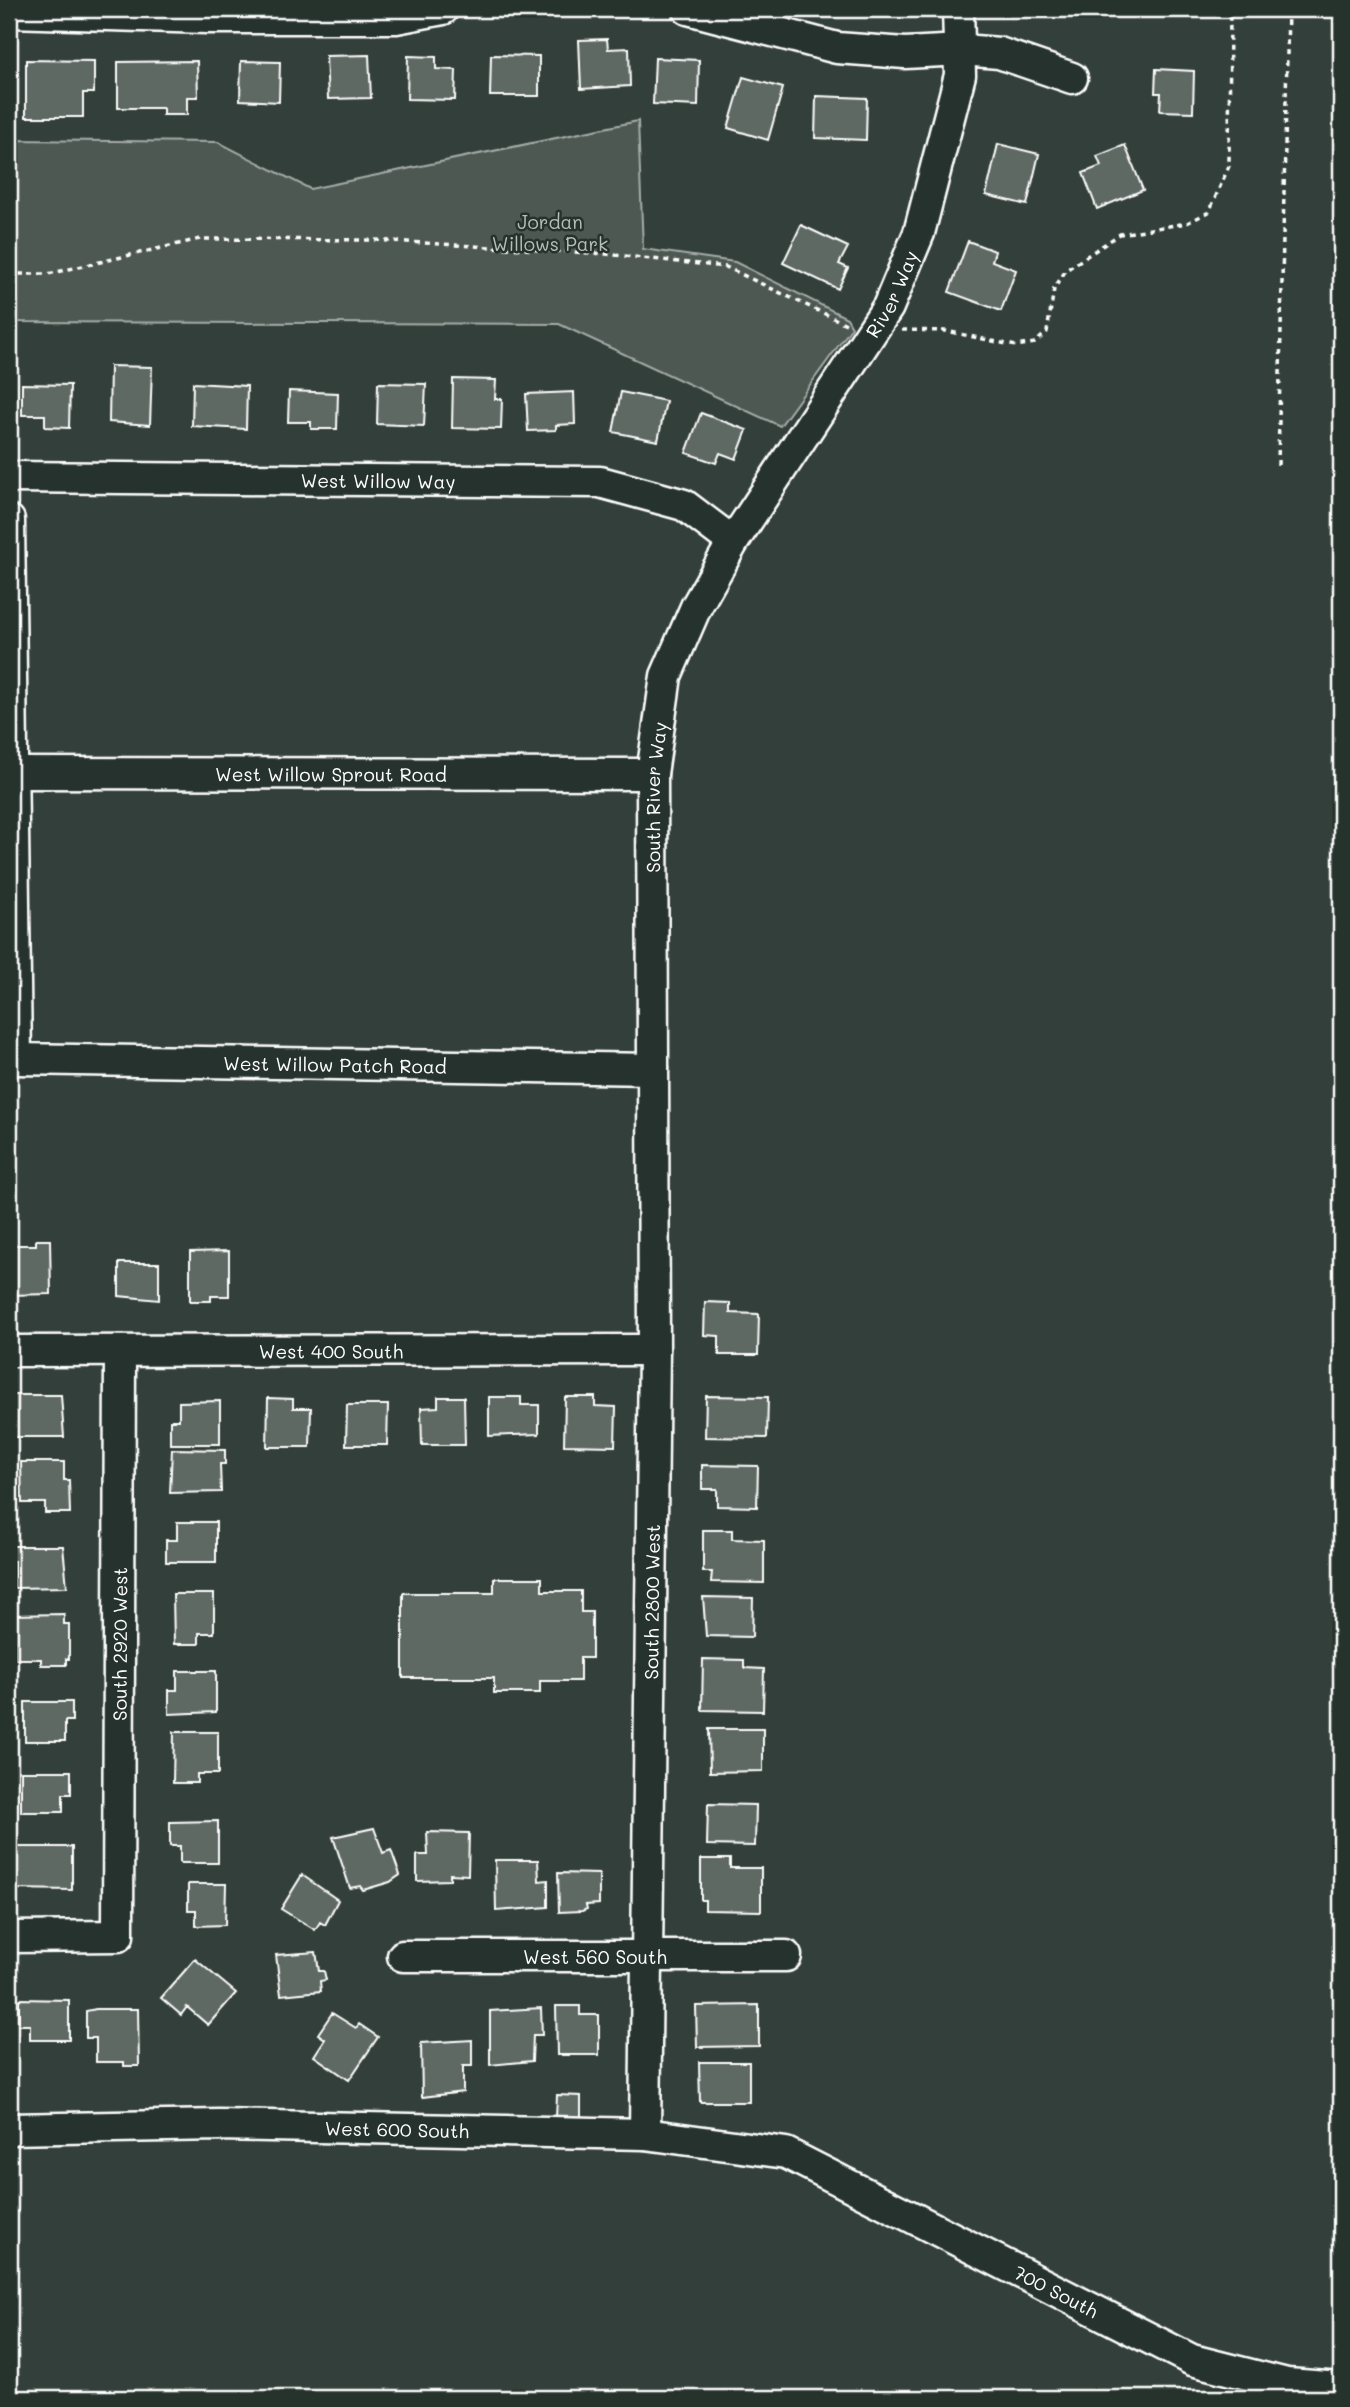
<svg xmlns="http://www.w3.org/2000/svg" width="1350" height="2407" viewBox="0 0 1350 2407" font-family="Mali,sans-serif">
  <style>
    .green { fill: #4d5853; stroke: #a6aca9; stroke-width: 2 }
    .building { fill: #5f6964; stroke: #fff; stroke-width: 2 }
    .lines { fill: none; stroke-linecap: round; stroke-linejoin: round }
    .minor-casing { stroke: #fff; stroke-width: 35 }
    .path { stroke: #fff; stroke-width: 3.5; stroke-dasharray: 5 5; stroke-linecap: butt }
    .minor { stroke: #26332d; stroke-width: 30 }
    .labels { text-anchor: middle; dominant-baseline: central; stroke-width: 5; stroke-linejoin: round; paint-order: stroke }
    .park-label { font-size: 19px; fill: #b8bcba; stroke: #26332d }
    .street-label { font-size: 19px; fill: #fff; stroke: #26332d }
  </style>
  <rect width="100%" height="100%" fill="#333f3a"/>
  <filter id="ink" filterUnits="userSpaceOnUse"><feTurbulence type="fractalNoise" baseFrequency=".0143" numOctaves="2"/><feDisplacementMap in="SourceGraphic" scale="14" xChannelSelector="R" yChannelSelector="G"/><feConvolveMatrix kernelMatrix="1 2 1 2 8 2 1 2 1" color-interpolation-filters="sRGB"/></filter>
  <g filter="url(#ink)">
    <!-- green -->
    <path class="green" d="M638,121L643,249L735,262L847,318L852,327L780,426L559,324L9,322V140L218,142L310,189Z"/>
    <!-- building -->
    <path class="building" d="M607,39L608,49L629,48L630,86L581,89L579,40Z
      M369,55L371,98L328,99L326,56Z
      M491,55L539,56V96H490Z
      M408,56L436,57V69L456,70L455,100L407,99Z
      M655,58L699,60L698,106L653,104Z
      M26,60L94,61V93H83V117H26Z
      M197,61L198,97H187V115H163V108H118V62Z
      M241,61L280,62L279,102L240,100Z
      M1156,69L1194,71L1193,112L1160,111L1161,93H1155Z
      M743,77L783,88L768,140L728,128Z
      M816,96L867,98L866,140L815,138Z
      M998,144L1039,154L1027,205L986,195Z
      M1125,145L1143,190L1097,209L1083,173L1101,166L1097,156Z
      M801,225L848,247L839,264L848,268L838,289L783,263Z
      M968,241L995,251L992,261L1016,270L1001,311L949,292Z
      M110,366L152,367L150,425L109,422Z
      M453,379L496,380L495,399H502L501,429L452,428Z
      M193,383L247,386L246,429L192,426Z
      M378,383L426,384L424,426L377,424Z
      M22,384L70,385L69,428L45,427V415H22Z
      M289,391L338,393L337,429H311V422H288Z
      M574,392L575,424L556,425V430L528,431L526,394Z
      M621,392L666,401L658,441L613,432Z
      M701,413L747,430L736,459L720,453L716,463L686,453Z
      M36,1240H50L51,1294L9,1295V1245H36Z
      M229,1251V1296H211V1301H190V1252Z
      M119,1263H159V1300L119,1296Z
      M705,1302L730,1303V1313L759,1314L758,1355H719V1336L704,1335Z
      M9,1395H61L64,1437H14V1413H9Z
      M706,1396L768,1397L767,1438L705,1437Z
      M438,1397H464L465,1445H422L421,1408L438,1407Z
      M489,1397H521V1405H539V1434L489,1436Z
      M565,1397H595V1406L616,1407L615,1446L564,1445Z
      M268,1398L293,1399V1408H311L310,1447H267Z
      M220,1401V1444H170V1420H179V1402Z
      M347,1405H388L387,1445H346Z
      M172,1449L225,1450V1464H220L221,1492L170,1493Z
      M21,1462H64V1480H69L70,1513H45V1503H22Z
      M702,1465L758,1466L757,1507L717,1506V1489H702Z
      M177,1522H216V1562H166V1540H177Z
      M703,1530H732V1539L764,1540V1583L711,1582L712,1572H703Z
      M9,1546H63L67,1587L14,1588V1561H9Z
      M494,1578H542V1591H581V1612H592V1658H580V1681H540V1693H494V1678H403V1593H494Z
      M173,1594H214V1633H199V1644H174Z
      M703,1597L753,1598L752,1637L706,1636Z
      M64,1614V1624H69V1659H66V1665H41V1659H15V1631H10V1615Z
      M703,1659L744,1660V1668L764,1669L763,1711L702,1710Z
      M177,1671H216V1712L169,1714V1690H177Z
      M25,1702H72V1721H65V1741H25Z
      M709,1729H763V1771L710,1772Z
      M174,1732H218V1774H197V1783H173Z
      M21,1771H71V1794H63V1812H21Z
      M708,1804L756,1805L755,1846L707,1845Z
      M218,1821V1863H180V1846H170V1822Z
      M374,1828L383,1853L391,1850L400,1875L390,1882L363,1890L360,1886L350,1888L333,1837Z
      M427,1832L469,1833L468,1875L450,1874V1880L417,1881V1855H428Z
      M17,1847H72V1890L12,1889V1874H17Z
      M701,1859H730V1868H761V1911L705,1910V1900H701Z
      M495,1860H538L539,1881L548,1880V1907L496,1911Z
      M558,1873L599,1874V1904L586,1905L587,1909L582,1911L559,1912Z
      M302,1875L338,1900L325,1925L320,1922L315,1930L281,1909Z
      M188,1884H226L225,1925L196,1926V1910H188Z
      M316,1952L319,1971H324L326,1980L320,1981L321,1991L281,1995L276,1955Z
      M195,1959L236,1993L208,2025L187,2007L181,2015L161,1998Z
      M19,1999L69,2000V2040H30V2025H19Z
      M759,2005V2046L697,2047L696,2006Z
      M556,2006H580V2015H599V2055H557Z
      M541,2008L542,2035H533L532,2061L490,2065V2011Z
      M96,2009H138L139,2066H124V2062H96V2038H86V2011Z
      M332,2013L356,2028L359,2024L378,2037L349,2080L314,2056L325,2039L318,2034Z
      M472,2040V2066H463V2092L422,2097L421,2043Z
      M699,2062H749V2102H700Z
      M557,2095L581,2096V2118H556Z"/>
    <g class="lines">
      <defs>
        <g id="minor">
          <path d="M688,9L837,48L905,53L962,50L999,53L1072,78"/>
          <path d="M9,12L207,18H396L443,9"/>
          <path id="s1" d="M9,477L600,482L684,505L733,542"/>
          <path id="s2" d="M9,520L16,1059L653,1069"/>
          <path id="s3" d="M13,773L652,774"/>
          <path id="s4" d="M9,1351L654,1350"/>
          <path id="s5" d="M9,1937L118,1936L120,1351"/>
          <path id="s6" d="M403,1956H786"/>
          <path id="s7" d="M9,2129L219,2125L645,2134L786,2153L1192,2360L1287,2384L1341,2388"/>
          <path id="s8" d="M645,2134L654,1350L652,774L666,676L696,607L733,542L888,307L919,233L960,75L958,9"/>
        </g>
      </defs>
      <!-- minor casing -->
      <use href="#minor" class="minor-casing"/>
      <!-- path -->
      <path class="path" d="M9,274H48L200,239L374,240L606,254L726,267L846,324
        M902,330L946,331L1016,346L1035,343L1047,332L1054,289L1066,270L1120,234L1187,223L1209,212L1229,166L1230,9
        M1278,465L1288,9"/>
      <!-- minor -->
      <use href="#minor" class="minor"/>
    </g>
  </g>
  <g class="labels">
    <!-- park labels -->
    <g class="park-label">
      <text x="550" y="221">Jordan<tspan x="550" dy="22">Willows Park</tspan></text>
    </g>
    <!-- street labels -->
    <g class="street-label">
      <text stroke="none"><textPath href="#s8" startOffset="1904">River Way</textPath></text>
      <text stroke="none"><textPath href="#s1" startOffset="369">West Willow Way</textPath></text>
      <text stroke="none"><textPath href="#s3" startOffset="318">West Willow Sprout Road</textPath></text>
      <text stroke="none"><textPath href="#s8" startOffset="1337">South River Way</textPath></text>
      <text stroke="none"><textPath href="#s2" startOffset="858">West Willow Patch Road</textPath></text>
      <text stroke="none"><textPath href="#s4" startOffset="322">West 400 South</textPath></text>
      <text stroke="none"><textPath href="#s8" startOffset="532">South 2800 West</textPath></text>
      <text stroke="none"><textPath href="#s5" startOffset="401">South 2920 West</textPath></text>
      <text stroke="none"><textPath href="#s6" startOffset="192">West 560 South</textPath></text>
      <text stroke="none"><textPath href="#s7" startOffset="388">West 600 South</textPath></text>
      <text stroke="none"><textPath href="#s7" startOffset="1082">700 South</textPath></text>
    </g>
  </g>
  <!-- margin -->
  <rect width="1350" height="2407" fill="none" stroke="#26332d" stroke-width="35"/>
  <rect x="18" y="18" width="1315" height="2372" fill="none" stroke="#fff" stroke-width="2.5" filter="url(#ink)"/>
</svg>
